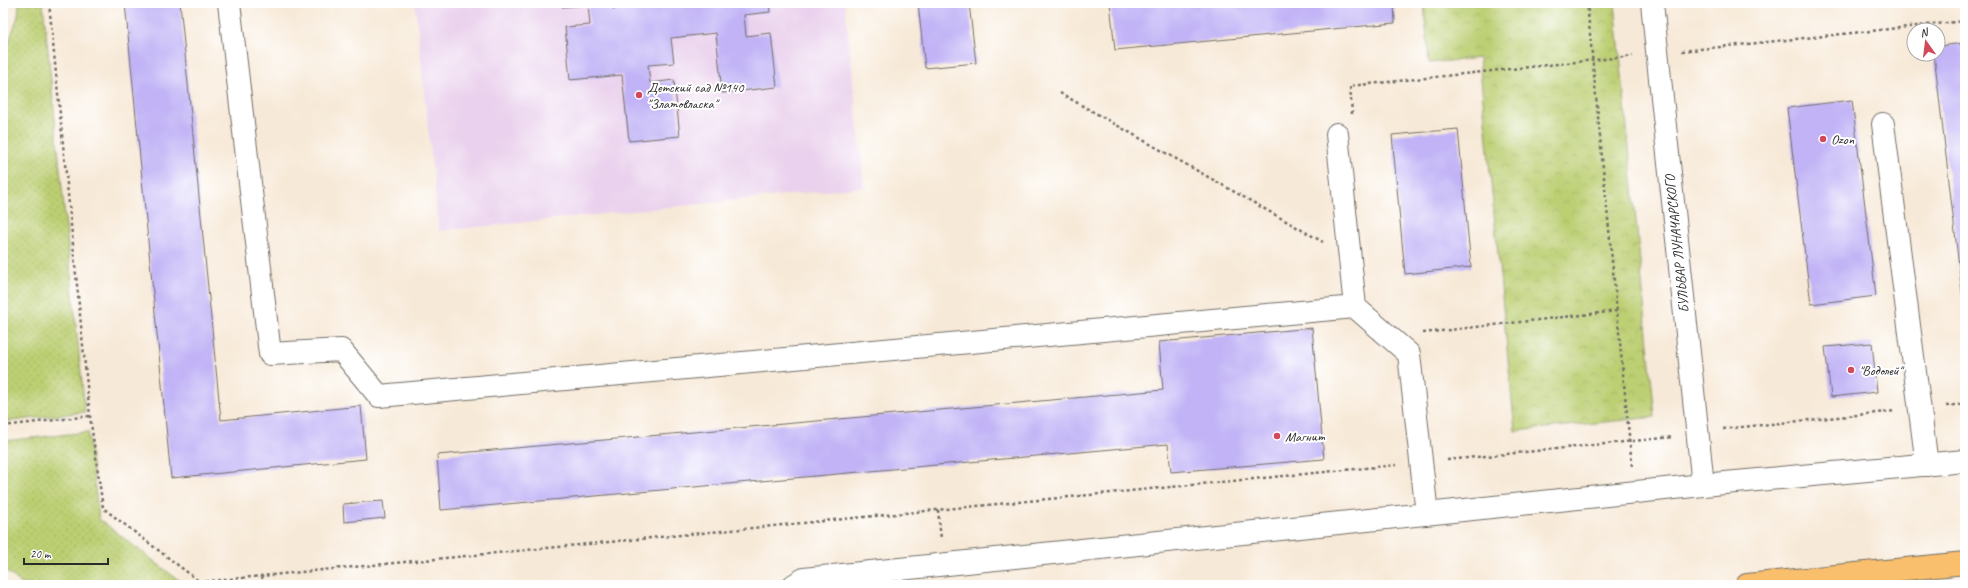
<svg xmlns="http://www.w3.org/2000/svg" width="1968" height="588" viewBox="0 0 1968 588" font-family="Caveat,sans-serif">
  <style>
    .built { fill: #ead1ed }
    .grass { fill: url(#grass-dots); stroke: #747d4e }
    .park { fill: url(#park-crowns); stroke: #747d4e }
    .building { fill: #c1b3f6 }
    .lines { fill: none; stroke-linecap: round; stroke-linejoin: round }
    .minor-casing { stroke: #726e67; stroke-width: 24 }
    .major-casing { stroke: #726e67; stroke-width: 24 }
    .path { stroke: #726e67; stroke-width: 2.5; stroke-dasharray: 3 3; stroke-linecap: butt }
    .minor { stroke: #fff; stroke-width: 22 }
    .major { stroke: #f9bf6c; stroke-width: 22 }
    .poi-dot { fill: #d1495b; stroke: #fff; stroke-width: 1.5 }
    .labels { text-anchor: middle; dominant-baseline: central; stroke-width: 4; stroke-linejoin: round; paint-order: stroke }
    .poi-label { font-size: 14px; fill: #2b2b2b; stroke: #fff; text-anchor: start }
    .street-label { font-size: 14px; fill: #2b2b2b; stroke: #fff }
  </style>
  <defs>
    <pattern id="grass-dots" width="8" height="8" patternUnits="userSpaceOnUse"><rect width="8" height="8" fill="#bccf72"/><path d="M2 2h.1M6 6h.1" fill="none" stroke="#a2b263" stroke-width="1.8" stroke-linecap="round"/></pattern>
    <pattern id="park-crowns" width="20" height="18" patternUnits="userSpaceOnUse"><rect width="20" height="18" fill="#bccf72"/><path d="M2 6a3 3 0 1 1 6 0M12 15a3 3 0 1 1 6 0" fill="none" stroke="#a2b263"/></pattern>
  </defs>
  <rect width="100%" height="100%" fill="#fff"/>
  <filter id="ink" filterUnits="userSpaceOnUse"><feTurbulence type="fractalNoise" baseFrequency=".025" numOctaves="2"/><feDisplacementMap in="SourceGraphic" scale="8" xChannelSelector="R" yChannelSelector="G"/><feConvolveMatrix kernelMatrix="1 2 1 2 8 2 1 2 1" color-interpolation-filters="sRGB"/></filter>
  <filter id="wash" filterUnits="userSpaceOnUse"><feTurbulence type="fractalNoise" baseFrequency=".012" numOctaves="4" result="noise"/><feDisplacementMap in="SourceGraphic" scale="16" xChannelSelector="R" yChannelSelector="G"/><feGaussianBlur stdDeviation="0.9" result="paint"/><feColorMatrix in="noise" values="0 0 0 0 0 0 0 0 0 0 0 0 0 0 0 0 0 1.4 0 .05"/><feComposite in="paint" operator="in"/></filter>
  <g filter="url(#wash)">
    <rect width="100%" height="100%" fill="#f7e9d7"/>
    <!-- built -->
    <path class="built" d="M415,3H845L864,187L439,231Z"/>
    <!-- grass -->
    <path class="grass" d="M19,3H43L85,412L3,422V59L18,16Z
      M88,432L99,519L185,585H23L3,568V441Z"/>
    <!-- park -->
    <path class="park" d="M1424,3H1615L1655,417L1515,431L1479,58L1429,63Z"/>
    <g id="blocks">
      <!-- building -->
      <path class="building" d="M125,3H180L221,420L361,406L366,459L171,478Z
        M562,3H613V9L664,3H769L770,12L744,15L746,36L771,33L777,87L722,93L716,33L671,38L674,63L648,65L650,83L674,80L680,136L629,141L622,75L570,80L565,27L590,25L588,5L562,7Z
        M918,3H969L976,63L925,68Z
        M1110,3H1394L1395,23L1115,50Z
        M1965,43V309H1964L1934,54H1938V46Z
        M1852,100L1876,296L1811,304L1787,108Z
        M1458,129L1471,267L1405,274L1392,135Z
        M1312,328L1324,459L1171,472L1168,444L441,510L437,455L1163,390L1159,342Z
        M1872,343L1877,392L1831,397L1825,347Z
        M383,501L385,518L344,522L343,504Z"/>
    </g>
  </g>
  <g filter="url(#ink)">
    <use href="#blocks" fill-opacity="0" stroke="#726e67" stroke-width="1"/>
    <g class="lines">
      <defs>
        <path id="minor" d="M229,3L270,354L341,350L379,396L1355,307L1409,354L1427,514
          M1652,3L1703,485
          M1883,124L1927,465
          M1337,134L1355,307
          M794,585L804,579L1703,485L1965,461"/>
        <path id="major" d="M1747,585L1965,563"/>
      </defs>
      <!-- minor casing -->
      <use href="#minor" class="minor-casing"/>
      <!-- major casing -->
      <use href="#major" class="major-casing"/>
      <!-- path -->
      <path class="path" d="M49,3L90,416L103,508L200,582L1396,465
        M1587,3L1632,466
        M1682,51L1965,21
        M1060,93L1323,242
        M1352,114L1350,86L1633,56
        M1423,333L1617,311
        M1946,406L1965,404
        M3,426L90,416
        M1723,429L1895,411
        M1447,460L1673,437
        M938,510L941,539
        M262,576L263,585"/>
      <!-- minor -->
      <use href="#minor" class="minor"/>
      <!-- major -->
      <use href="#major" class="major"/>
    </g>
  </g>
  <!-- markers -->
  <g class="poi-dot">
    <circle cx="639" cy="95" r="4"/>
    <circle cx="1823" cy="139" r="4"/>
    <circle cx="1851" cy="370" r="4"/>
    <circle cx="1277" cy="436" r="4"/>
  </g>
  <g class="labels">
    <!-- poi labels -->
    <g class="poi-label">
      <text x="647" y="87">Детский сад №140<tspan x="647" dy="16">"Златовласка"</tspan></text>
      <text x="1831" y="139">Ozon</text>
      <text x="1859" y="370">"Водолей"</text>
      <text x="1285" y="436">Магнит</text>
    </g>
    <!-- street labels -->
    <g class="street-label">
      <text transform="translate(1677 244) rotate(-96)">БУЛЬВАР ЛУНАЧАРСКОГО</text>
    </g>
  </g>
  <!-- margin -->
  <rect width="1968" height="588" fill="none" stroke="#fff" stroke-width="16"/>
  <!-- north arrow -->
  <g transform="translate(1926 42) rotate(346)"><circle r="19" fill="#ffffff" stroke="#aaaaaa"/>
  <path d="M0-3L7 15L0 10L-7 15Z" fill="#d1495b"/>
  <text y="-6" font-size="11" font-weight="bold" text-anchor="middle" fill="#2b2b2b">N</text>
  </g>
  <!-- scale -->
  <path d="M24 558v6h84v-6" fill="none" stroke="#2b2b2b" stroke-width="2"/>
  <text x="30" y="558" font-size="12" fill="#2b2b2b" stroke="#ffffff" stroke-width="3" paint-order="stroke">20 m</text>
</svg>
